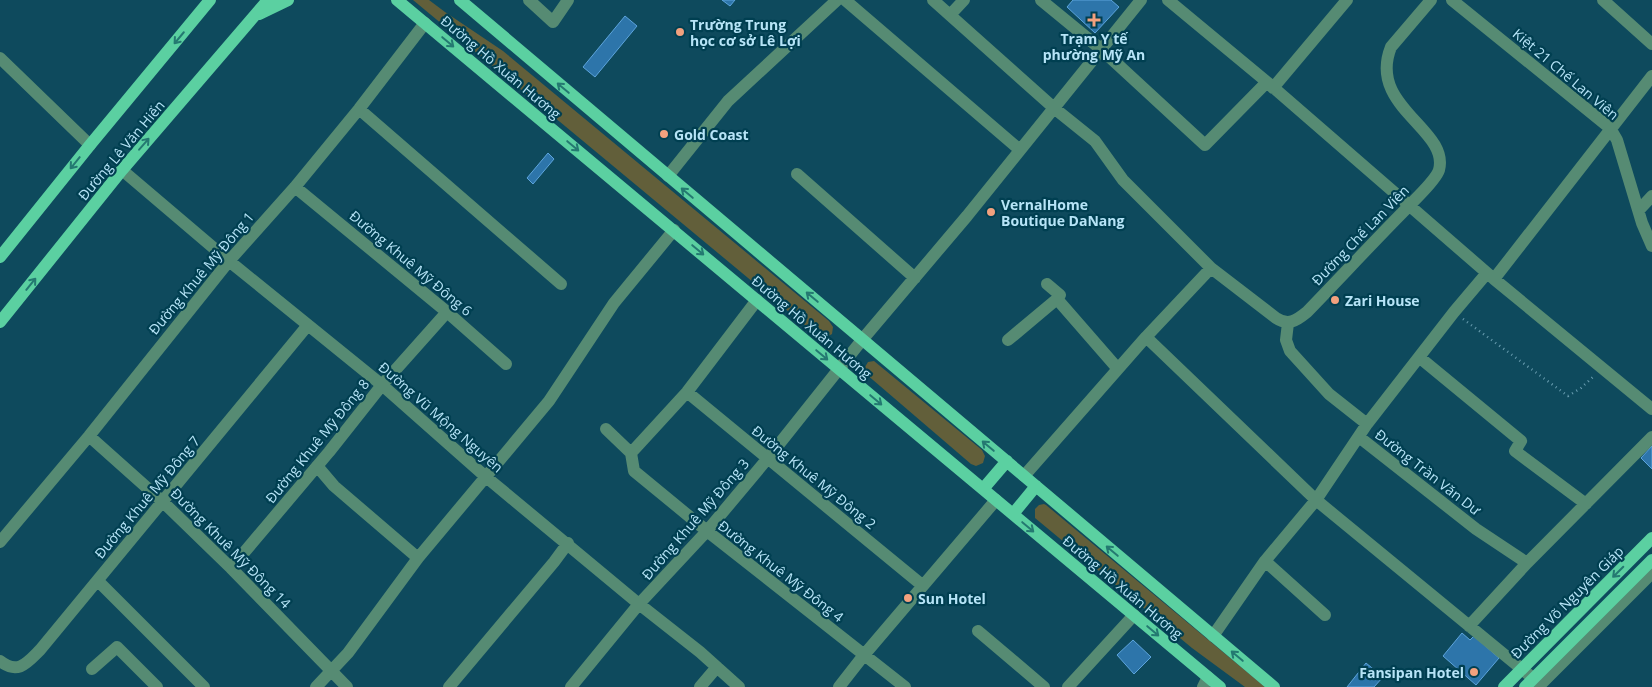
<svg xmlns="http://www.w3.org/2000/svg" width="1652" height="687" viewBox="0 0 1652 687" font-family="'Open Sans',sans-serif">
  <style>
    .green { fill: #625f3a }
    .building { fill: #2d75aa; stroke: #5da4dc }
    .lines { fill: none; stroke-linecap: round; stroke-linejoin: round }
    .path { stroke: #6a9eb1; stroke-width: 2.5; stroke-dasharray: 1 4; stroke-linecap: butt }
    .minor { stroke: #568b73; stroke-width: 12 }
    .major { stroke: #5bd0a1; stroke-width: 12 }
    .oneway { stroke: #247971 }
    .poi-dot { fill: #f2a17e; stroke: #003f51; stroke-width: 2 }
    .labels { text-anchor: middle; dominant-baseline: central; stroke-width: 4.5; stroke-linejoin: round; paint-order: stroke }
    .poi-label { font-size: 14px; font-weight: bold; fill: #b6e4f7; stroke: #003f51; text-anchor: start }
    .street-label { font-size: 14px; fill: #b6e4f7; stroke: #003f51 }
  </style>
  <rect width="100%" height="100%" fill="#0e4a5d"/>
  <!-- green -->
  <path class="green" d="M413,0H429L445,12L503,51L829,321L833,327L832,334L825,338L818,336Z
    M874,361L982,450L985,456L983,463L976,466L971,464L866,374L865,367L868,362Z
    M1044,504L1046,505L1265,687H1245L1192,648L1035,518V509L1039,505Z"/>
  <!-- building -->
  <path class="building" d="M722,0H735L730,6Z
    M1073,0H1111L1119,7L1095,33L1067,7Z
    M625,16L637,26L595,77L583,67Z
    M548,153L554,159L533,184L527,178Z
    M1652,446V469L1641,458Z
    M1462,633L1470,640L1474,636L1499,658L1476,685L1443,656Z
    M1133,640L1151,657L1134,674L1117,655Z
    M1366,663L1383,677L1374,687H1347Z"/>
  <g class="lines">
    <!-- path -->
    <path class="path" d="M1463,319L1568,396L1581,388L1593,377"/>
    <!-- minor -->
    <path class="minor" d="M529,0L553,22L568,0
      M845,0L1020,150
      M933,0L1054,108L1095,141L1123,180L1211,268L1276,318C1288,326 1296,321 1307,312C1341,277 1375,240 1410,205C1417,197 1436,180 1439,170C1450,129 1367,107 1391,47L1431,0
      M1041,0L1102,50L1205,145L1267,82
      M1168,0L1267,82L1494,279L1652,409
      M1452,0L1610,128L1617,140L1642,223L1652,246
      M1603,0L1652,44
      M950,15L964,0
      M0,58L90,145
      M1273,88L1347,0
      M359,109L561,284
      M122,170L229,261L382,385L486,477L639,604L700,652L739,687
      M797,174L915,278
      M668,176L728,101L837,0
      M295,187L447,312L506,364
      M1639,210L1652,196
      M1494,279L1652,76
      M1047,284L1060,295L1057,299
      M757,300L687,392L631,453L634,471L707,531L905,687
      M1288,323L1286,340L1290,351L1329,394L1367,424
      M1146,337L1316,500L1534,679
      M1008,340L1057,299L1118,369
      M1419,357L1521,441L1515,451L1586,504
      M687,392L922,585
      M606,429L631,453
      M89,436L163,502L231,568L347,687
      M1359,437L1476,529L1527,563
      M317,466L334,486L418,558
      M1024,476L1146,337L1211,268
      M0,542L89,436L229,261L295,187L359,109L425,23
      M231,568L329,452L382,385L447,312
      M98,581L204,687
      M1325,615L1265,561L1316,500L1367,424L1454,312L1487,273
      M1469,626L1527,563L1652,437
      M978,631L1044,687
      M1213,636L1265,561
      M0,661C18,675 27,663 40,650L308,325
      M92,669L117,647L157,687
      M316,687L348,653L418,558L549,401L614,303L674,230
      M449,687L554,562L568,543
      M571,687L639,604L707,531L768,458L862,340L967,216L1141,0
      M700,687L717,667
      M839,687L864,655L996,500
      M1068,687L1134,615
      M1203,687L1208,677
      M1538,687L1652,573"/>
    <!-- major -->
    <path class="major" d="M397,0L1220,687
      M460,0L1274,687
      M259,14L288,0
      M0,257L90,145L210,0
      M0,322L122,170L268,0
      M983,489L1007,461
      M1013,514L1036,486
      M1504,687L1652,538
      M1525,687L1652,560"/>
  </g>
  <!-- one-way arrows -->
  <defs><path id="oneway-shaft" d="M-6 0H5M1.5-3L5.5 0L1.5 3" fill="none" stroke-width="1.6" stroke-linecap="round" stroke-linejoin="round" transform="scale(1.25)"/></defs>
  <g class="oneway">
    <use href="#oneway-shaft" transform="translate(179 38) rotate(130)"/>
    <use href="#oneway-shaft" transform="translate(448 42) rotate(40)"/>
    <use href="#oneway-shaft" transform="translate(563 88) rotate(-140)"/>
    <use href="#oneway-shaft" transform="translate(144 144) rotate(-49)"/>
    <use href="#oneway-shaft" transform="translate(573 146) rotate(40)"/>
    <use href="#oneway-shaft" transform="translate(75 163) rotate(129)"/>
    <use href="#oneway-shaft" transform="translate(687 193) rotate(-140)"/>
    <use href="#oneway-shaft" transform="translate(698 250) rotate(40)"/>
    <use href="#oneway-shaft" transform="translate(31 284) rotate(-51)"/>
    <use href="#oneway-shaft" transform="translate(812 297) rotate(-140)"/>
    <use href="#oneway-shaft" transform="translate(822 355) rotate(40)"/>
    <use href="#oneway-shaft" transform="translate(876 400) rotate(40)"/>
    <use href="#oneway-shaft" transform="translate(988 446) rotate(-140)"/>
    <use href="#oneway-shaft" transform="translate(1028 527) rotate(40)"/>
    <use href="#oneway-shaft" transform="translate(1112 551) rotate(-140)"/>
    <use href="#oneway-shaft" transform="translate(1618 572) rotate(135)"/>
    <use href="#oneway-shaft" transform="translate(1153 631) rotate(40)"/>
    <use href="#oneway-shaft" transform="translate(1237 656) rotate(-140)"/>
  </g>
  <!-- markers -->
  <g class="poi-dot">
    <path d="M1091.5 12.5h5v5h5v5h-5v5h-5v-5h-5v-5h5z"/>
    <circle cx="680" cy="32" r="5"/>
    <circle cx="664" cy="134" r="5"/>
    <circle cx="991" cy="212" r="5"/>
    <circle cx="1335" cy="300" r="5"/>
    <circle cx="908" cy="598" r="5"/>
    <circle cx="1474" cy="672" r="5"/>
  </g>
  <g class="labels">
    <!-- poi labels -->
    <g class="poi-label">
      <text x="690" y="24">Trường Trung<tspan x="690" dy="16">học cơ sở Lê Lợi</tspan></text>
      <text x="1094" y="38" text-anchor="middle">Trạm Y tế<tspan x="1094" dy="16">phường Mỹ An</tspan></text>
      <text x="674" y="134">Gold Coast</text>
      <text x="1001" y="204">VernalHome<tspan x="1001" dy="16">Boutique DaNang</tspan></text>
      <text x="1345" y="300">Zari House</text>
      <text x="918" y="598">Sun Hotel</text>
      <text x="1464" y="672" text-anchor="end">Fansipan Hotel</text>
    </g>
    <!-- street labels -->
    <g class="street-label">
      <text transform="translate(501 67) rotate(40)">Đường Hồ Xuân Hương</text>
      <text transform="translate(1566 74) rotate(40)">Kiệt 21 Chế Lan Viên</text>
      <text transform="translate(121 150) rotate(-50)">Đường Lê Văn Hiến</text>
      <text transform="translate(1360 235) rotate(-46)">Đường Chế Lan Viên</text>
      <text transform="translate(411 263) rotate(40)">Đường Khuê Mỹ Đông 6</text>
      <text transform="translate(201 273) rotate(-50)">Đường Khuê Mỹ Đông 1</text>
      <text transform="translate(812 327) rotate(40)">Đường Hồ Xuân Hương</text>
      <text transform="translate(441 417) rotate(41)">Đường Vũ Mộng Nguyên</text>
      <text transform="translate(317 441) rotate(-51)">Đường Khuê Mỹ Đông 8</text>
      <text transform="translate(1428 472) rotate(38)">Đường Trần Văn Dư</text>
      <text transform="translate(814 477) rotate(39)">Đường Khuê Mỹ Đông 2</text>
      <text transform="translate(147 497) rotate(-50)">Đường Khuê Mỹ Đông 7</text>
      <text transform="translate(695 519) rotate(-49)">Đường Khuê Mỹ Đông 3</text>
      <text transform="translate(231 548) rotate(45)">Đường Khuê Mỹ Đông 14</text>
      <text transform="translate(781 571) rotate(38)">Đường Khuê Mỹ Đông 4</text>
      <text transform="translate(1123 587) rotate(40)">Đường Hồ Xuân Hương</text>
      <text transform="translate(1567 602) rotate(-45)">Đường Võ Nguyên Giáp</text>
    </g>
  </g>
</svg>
